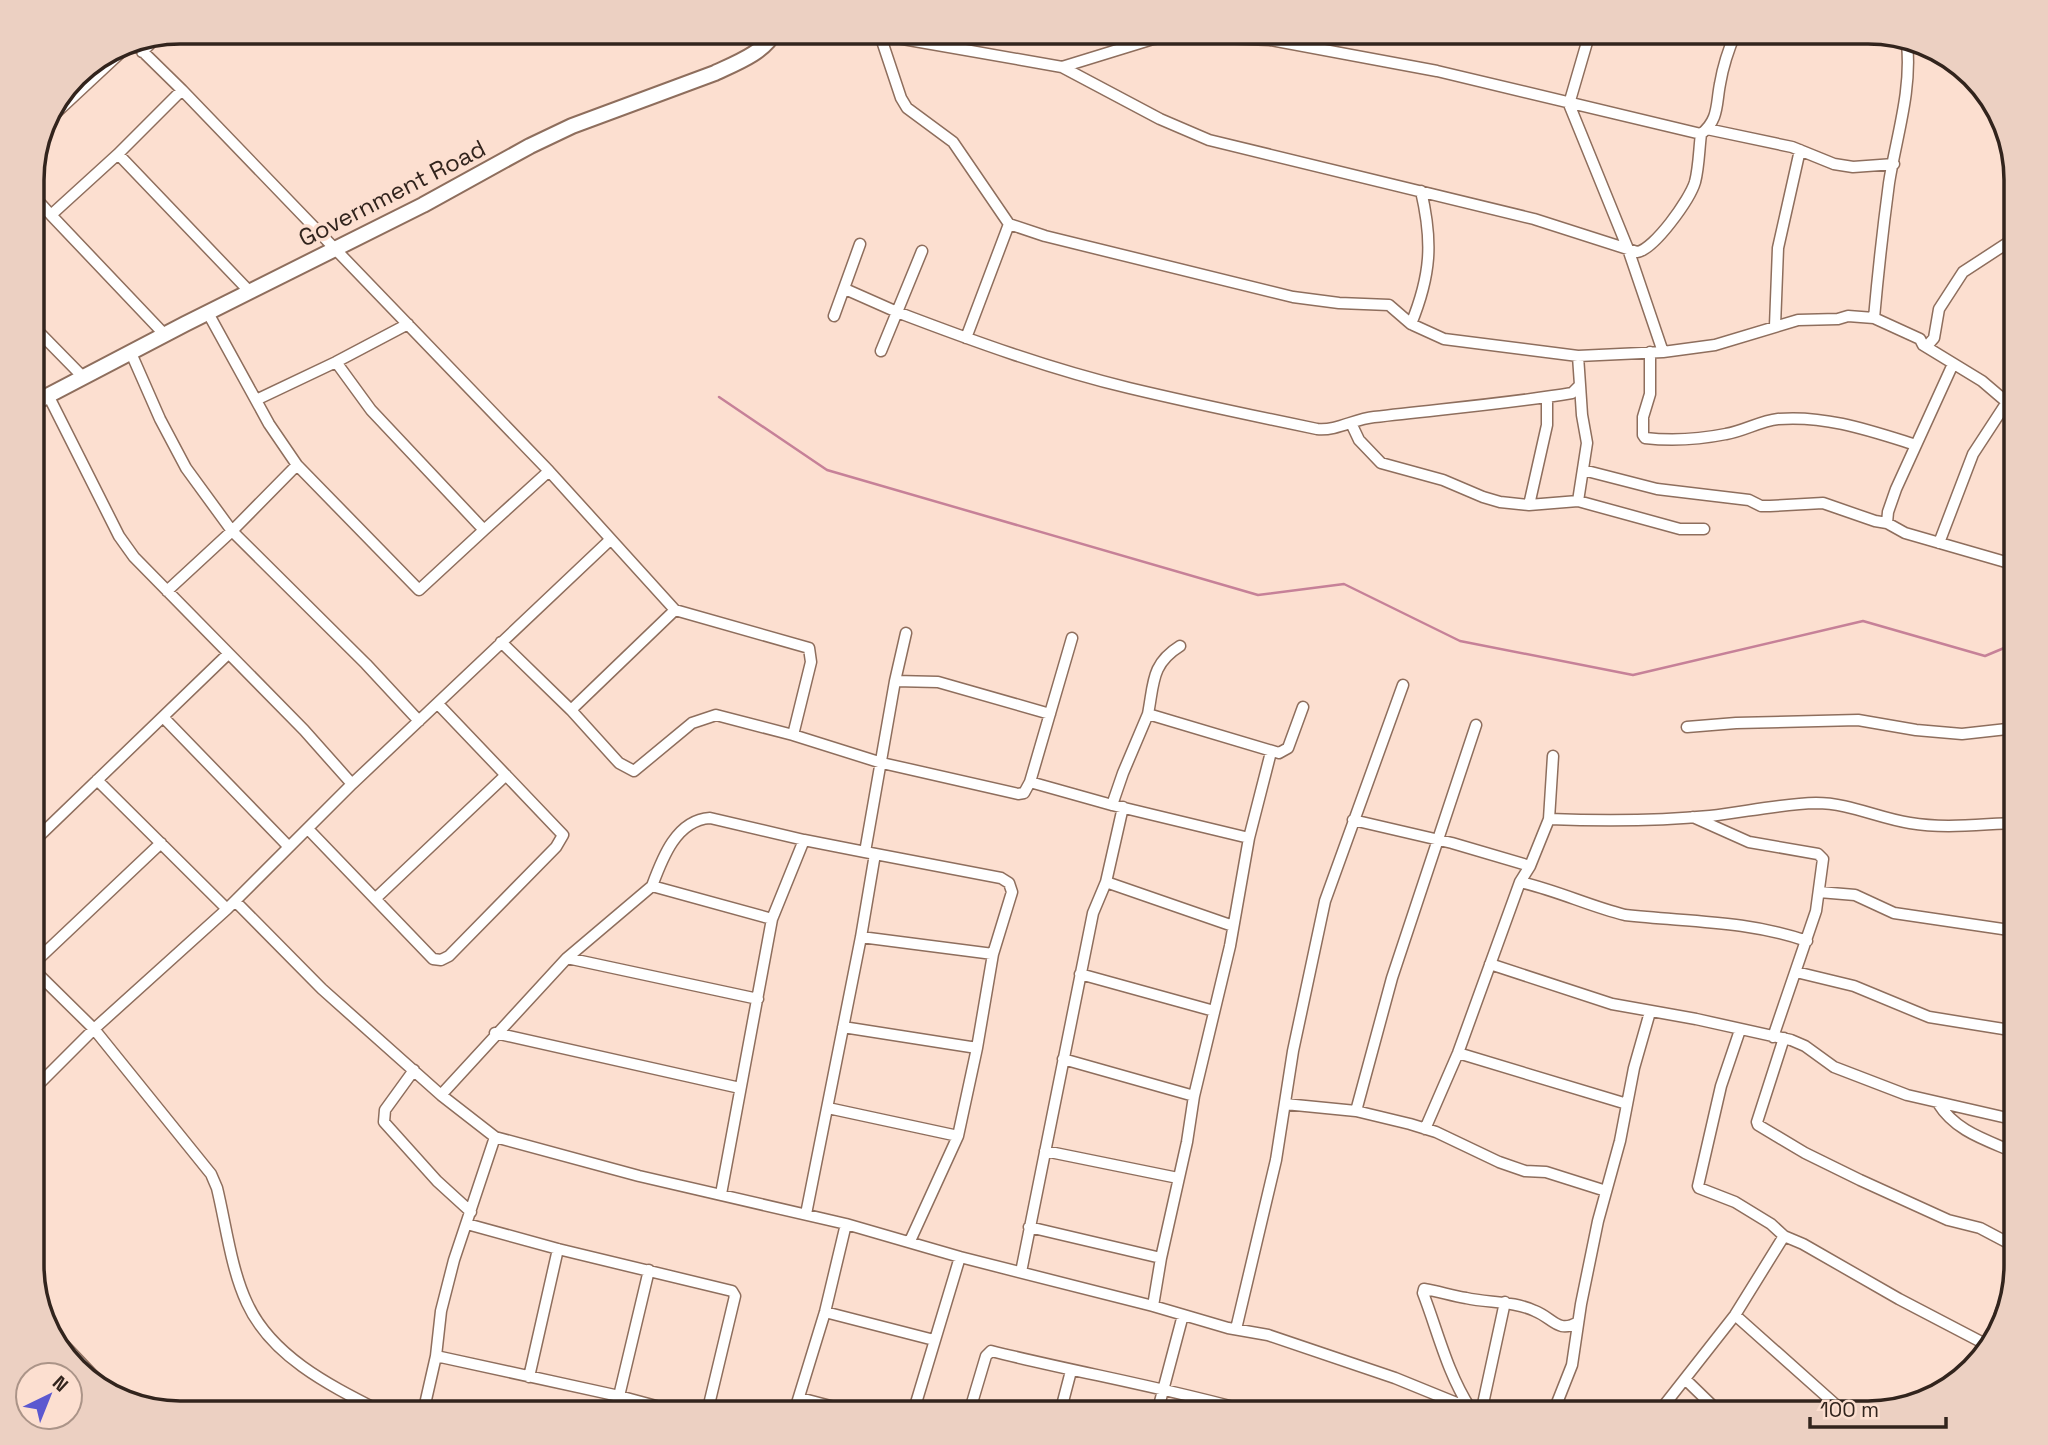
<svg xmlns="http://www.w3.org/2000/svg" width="2048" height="1445" viewBox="0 0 2048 1445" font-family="'Space Grotesk',sans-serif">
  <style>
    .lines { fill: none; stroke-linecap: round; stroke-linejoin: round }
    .stream { stroke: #c68198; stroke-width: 2.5 }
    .street-casing { stroke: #8e6e5d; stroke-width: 13 }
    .secondary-casing { stroke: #8e6e5d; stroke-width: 18 }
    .street { stroke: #fff; stroke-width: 10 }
    .secondary { stroke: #fff; stroke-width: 14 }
    .labels { text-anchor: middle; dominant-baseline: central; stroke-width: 7; stroke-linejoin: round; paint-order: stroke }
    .street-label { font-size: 24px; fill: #32241d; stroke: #fcdfd0 }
    .rim { fill: none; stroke: #32241d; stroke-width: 3.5 }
  </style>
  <rect width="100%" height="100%" fill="#fcdfd0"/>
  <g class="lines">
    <!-- stream -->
    <path class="stream" d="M719,397L827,470L1258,595L1344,584L1460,641L1633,675L1863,621L1985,656L2016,643"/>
    <defs>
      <path id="street" d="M873,32L880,35L1062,67L1153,39L1176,36L1270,40L1437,71L1701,134C1719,120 1716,104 1720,84C1723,66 1729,48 1736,32
        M1590,32L1569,104L1628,249L1663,352
        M880,35L901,98L907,108L953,142L1009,224L1045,236L1293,297L1339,303L1389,305L1411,324C1431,275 1433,242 1421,191
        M772,38L831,36L853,32
        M132,41L182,90L549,471L675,610L809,648L811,662L793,735
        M142,52L158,36
        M1062,67L1160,119L1209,140L1534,219L1637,252C1654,250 1690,199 1695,182C1699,167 1699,149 1701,134
        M45,123L132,42
        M1707,129L1792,147L1834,164L1853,167L1894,164
        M118,154L250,292
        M32,194L51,215
        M922,251L897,312C973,341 1050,369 1129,388C1192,403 1254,416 1317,429C1337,431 1354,419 1374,417C1440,409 1506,404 1572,393L1580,385L1578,356
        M845,289L897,312L881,351
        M208,313L269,424L297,465L419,590L484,530
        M834,316L860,244
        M1874,318C1878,273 1883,228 1889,183C1896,138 1912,91 1907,44
        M1411,324L1444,339L1578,356L1663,352L1715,345L1798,320L1838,319L1848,316L1874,318L1920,339L1923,345L1982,381L2016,410
        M32,325L83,377
        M1775,326L1778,248L1800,150
        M165,335L51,215L118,154L182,90
        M966,338L1009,224
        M1923,345L1927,346L1934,338L1939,309L1963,272L2009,242
        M1650,352V394L1643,417V435L1645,438C1671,441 1701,439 1726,434C1744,431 1760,421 1778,419C1826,415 1871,431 1916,445
        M131,353L160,419L186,468L232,531L366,664L419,721
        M336,362L371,410L484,530L549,471
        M48,395L119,536L134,557L304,730L352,784
        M256,400L336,362L408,324
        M1351,423L1359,440L1381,463L1443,480L1483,497L1500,502L1529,505L1578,501L1680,529H1704
        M1583,470L1657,489L1749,500L1761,506H1770L1823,503L1875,521L1887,523L1905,533L2016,565
        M1578,501L1587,443L1582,415L1580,385
        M1529,505L1547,425V397
        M1887,523L1888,512L1896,489L1953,364
        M1939,543L1973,454L2007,402
        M167,591L232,531L297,465
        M906,633L895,681L865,852L1001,878L1009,883L1012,892L993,954L977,1048L958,1136L910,1241
        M501,642L571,710L619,763L634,771L692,723L716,715L793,735L882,763L1018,794L1024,793L1030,782L1072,638
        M895,681L938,682L1050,714
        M571,710L675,610
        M1148,714C1154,683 1151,664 1180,646
        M163,717L289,847
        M1687,727L1736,723L1858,720L1916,730L1962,734L2016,728
        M97,780L227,909
        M1030,782L1112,805L1249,838
        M1112,805L1123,773L1148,714L1279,753L1288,748L1303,707
        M1693,817L1749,842L1818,854L1823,859L1816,911L1773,1037
        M1549,819C1602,821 1657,821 1710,816C1745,812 1780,804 1816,803C1849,803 1878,818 1910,823C1945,829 1981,824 2016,823
        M1353,820L1452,843L1530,866
        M308,829L433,959L441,960L449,956L556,847L563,835L438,704
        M32,843L228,654
        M1106,882L1233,926
        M1520,882C1556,890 1589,906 1625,915C1688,922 1746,920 1807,941
        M652,886C662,859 676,820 710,818L804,840
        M1819,892L1855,895L1894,913L2016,931
        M376,898L506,775
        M235,901L322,989L441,1095L495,1137L639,1176L846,1224L960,1257L1153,1306L1228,1328L1268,1335L1395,1378L1481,1413
        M2014,931L2016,914
        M861,937L993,954
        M567,958L758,999
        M1490,964L1612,1004L1696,1019L1791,1040L1805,1046L1834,1067L1907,1095L2016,1120
        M32,965L161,843
        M32,968L94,1029L211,1174L217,1188C226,1225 231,1269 247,1303C272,1358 333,1387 384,1413
        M1796,972L1854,986L1929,1017L2016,1031
        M1080,974L1214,1011
        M843,1027L977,1048
        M1740,1030L1721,1086L1698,1186L1699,1188L1735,1202L1771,1224L1784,1236L1803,1244L1899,1299L1989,1346
        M495,1033L740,1088
        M1784,1038L1757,1122L1758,1125L1805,1153L1860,1180L1948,1220L1980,1228L2016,1247
        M1458,1053L1627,1104
        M1063,1059L1194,1096
        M414,1070L385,1110L384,1122L437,1181L471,1212
        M32,1091L94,1029L227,909L352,784L610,540
        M441,1095L567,958L652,886L772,919
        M1938,1103C1956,1132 1987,1140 2016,1153
        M1285,1104L1356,1111L1410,1124L1436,1132L1499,1162L1525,1171L1546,1172L1606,1191
        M828,1108L958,1136
        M1356,1111L1392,978L1476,725
        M1425,1129L1458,1053L1520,882L1530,866L1549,819L1553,756
        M1045,1151L1178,1178
        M721,1194L772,919L804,840L865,852
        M806,1214L861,937L875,854
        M467,1224L558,1249L732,1291L735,1296L707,1413
        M1029,1227L1161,1258
        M1021,1272L1093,913L1106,882L1123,807
        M1153,1306L1161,1258L1187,1142L1194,1096L1230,946L1249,838L1271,752
        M825,1312L934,1340
        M1735,1315L1845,1413
        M46,1326L106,1389
        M1236,1329L1276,1160L1293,1051L1325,901L1403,685
        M1994,1332L2004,1303
        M436,1356L619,1396L682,1413
        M529,1377L558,1249
        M1685,1379L1720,1413
        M619,1396L649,1270
        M800,1398L857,1413
        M1470,1408C1447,1372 1438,1332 1423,1293L1424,1289C1438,1291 1452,1296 1466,1298C1489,1303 1514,1301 1535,1311C1553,1318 1558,1334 1578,1322
        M423,1413L436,1356L441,1311L454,1260L495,1137
        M794,1413L825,1312L846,1224
        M913,1413L960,1257
        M969,1413L986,1356L991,1351C1079,1373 1169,1388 1255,1413
        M1060,1413L1071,1371
        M1157,1413L1183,1315
        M1481,1413L1505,1302
        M1553,1413L1572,1365L1581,1304L1598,1221L1620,1141L1634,1068L1650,1012
        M1658,1413L1735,1315L1784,1236"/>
      <path id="secondary" d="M32,404L185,324L423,205L530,146L572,126L715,73C734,64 766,52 774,32"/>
    </defs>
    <!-- street casing -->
    <use href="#street" class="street-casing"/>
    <!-- secondary casing -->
    <use href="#secondary" class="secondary-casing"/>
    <!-- street -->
    <use href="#street" class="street"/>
    <!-- secondary -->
    <use href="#secondary" class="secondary"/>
  </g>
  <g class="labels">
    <!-- street labels -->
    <g class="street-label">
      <text transform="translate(392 193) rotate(-27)">Government Road</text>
    </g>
  </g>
  <!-- crop -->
  <path d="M0 0H2048V1445H0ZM180 44H1868A136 136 0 0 1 2004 180V1265A136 136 0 0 1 1868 1401H180A136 136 0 0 1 44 1265V180A136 136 0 0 1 180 44Z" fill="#ecd0c2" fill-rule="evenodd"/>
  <path class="rim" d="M180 44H1868A136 136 0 0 1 2004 180V1265A136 136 0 0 1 1868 1401H180A136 136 0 0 1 44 1265V180A136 136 0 0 1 180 44Z"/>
  <!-- north arrow -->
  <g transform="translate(49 1396) rotate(43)"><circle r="33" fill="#fcdfd0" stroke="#ab9488" stroke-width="2"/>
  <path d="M0-5L12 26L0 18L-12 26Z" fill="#5b58d0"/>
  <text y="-10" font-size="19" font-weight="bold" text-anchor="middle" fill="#32241d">N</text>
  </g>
  <!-- scale -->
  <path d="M1810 1417v10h136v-10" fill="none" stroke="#32241d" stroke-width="3.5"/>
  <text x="1820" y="1417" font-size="21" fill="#32241d" stroke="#fcdfd0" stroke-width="5" paint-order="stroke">100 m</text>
</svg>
